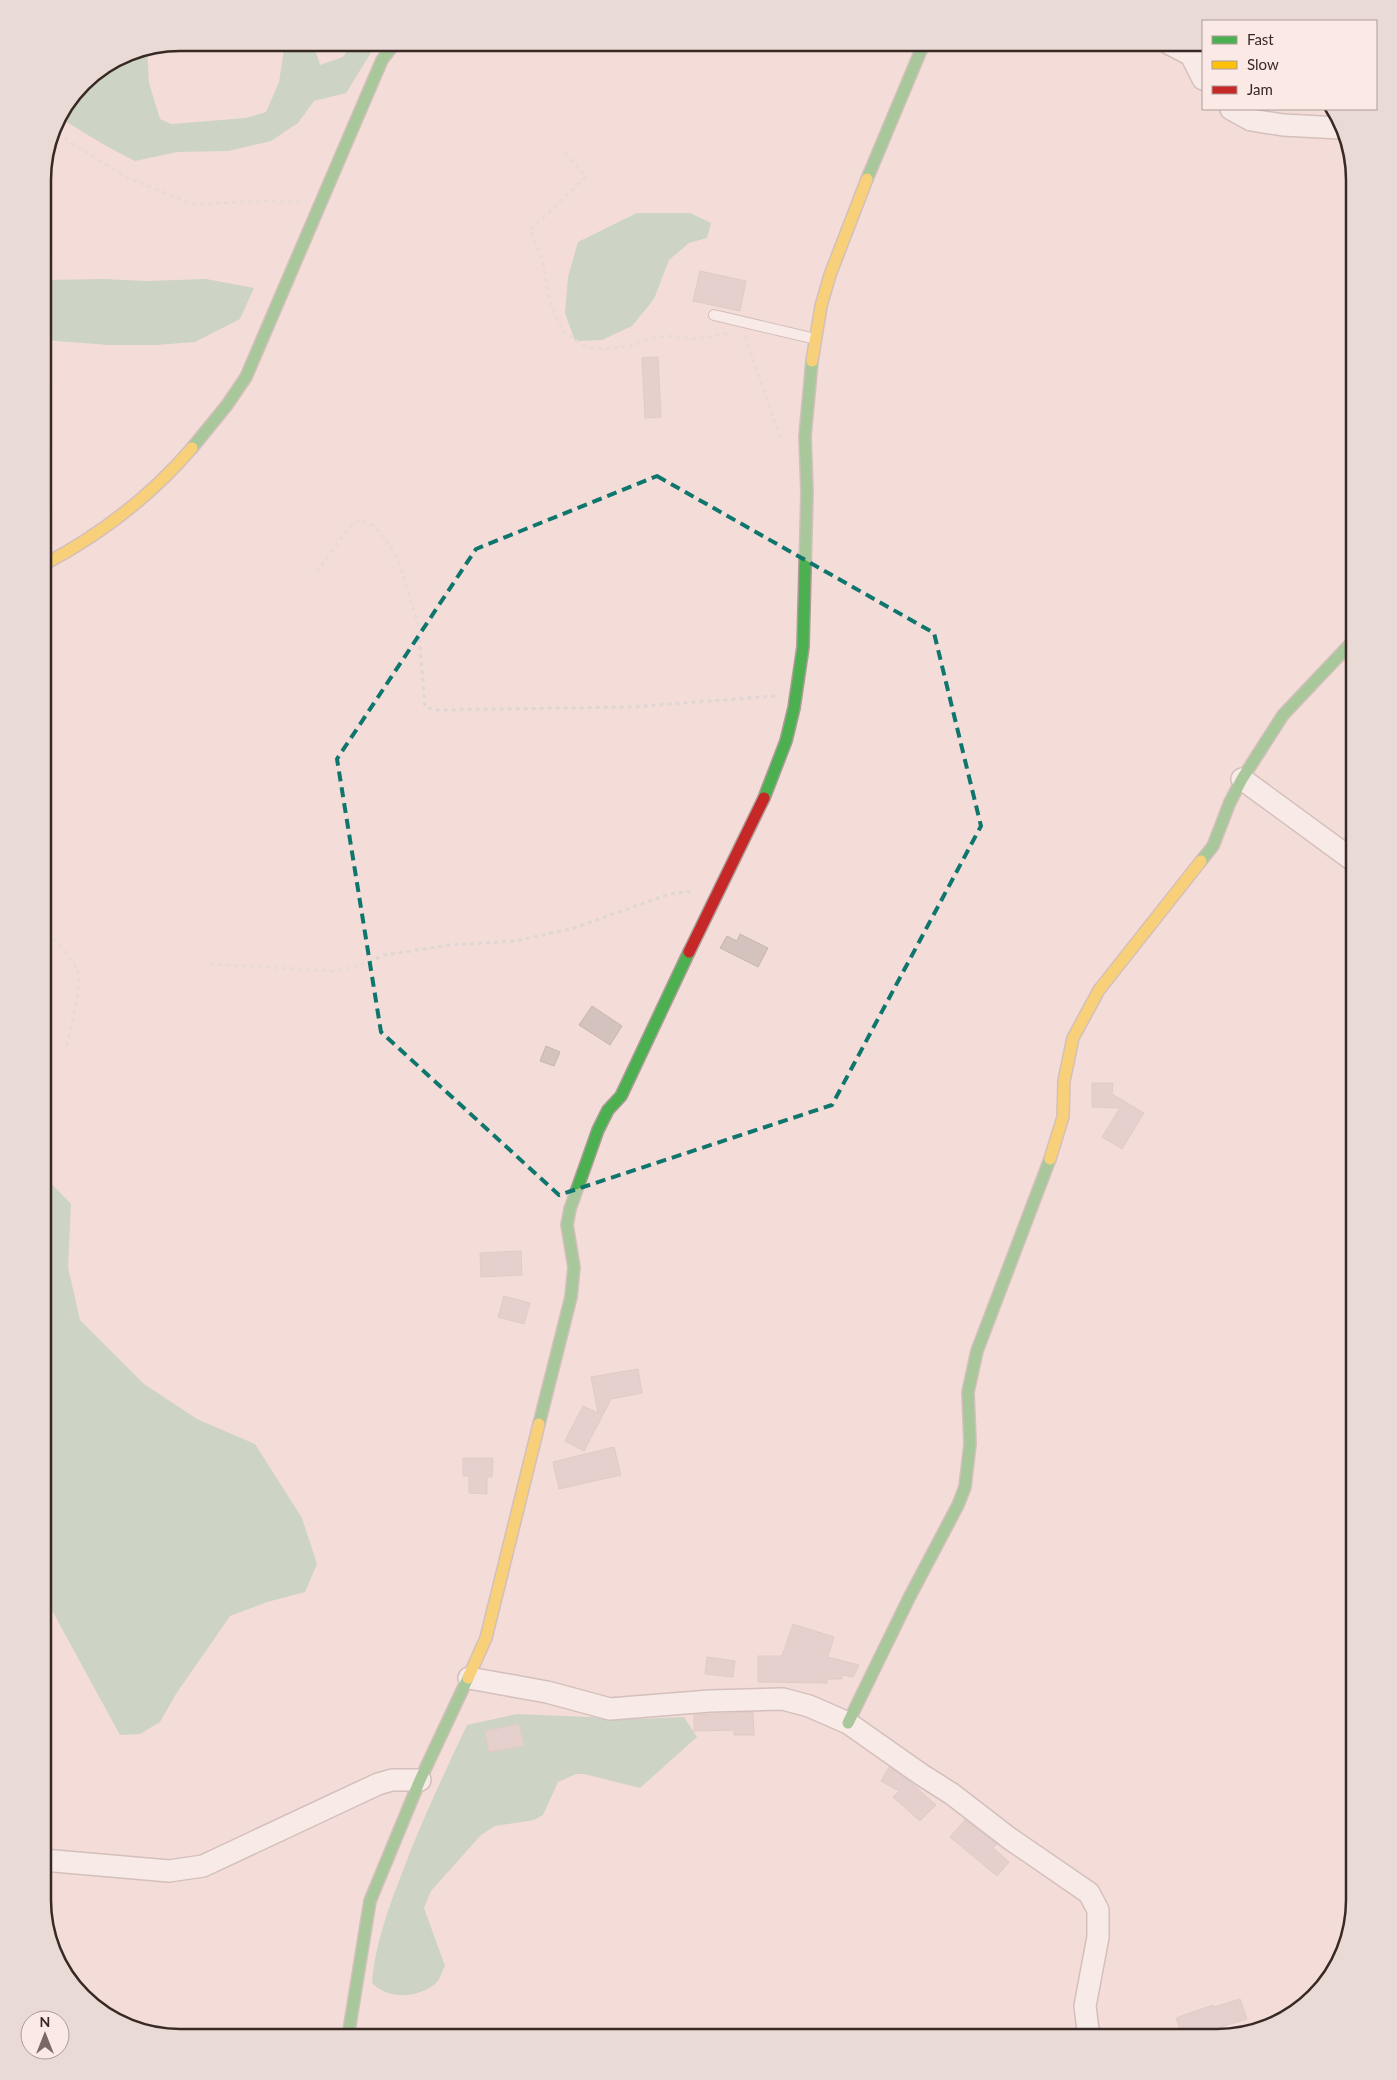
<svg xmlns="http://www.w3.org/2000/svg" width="1397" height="2080" viewBox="0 0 1397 2080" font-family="Lato,sans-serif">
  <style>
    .forest { fill: #9dc8ae }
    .building { fill: #d3c2be; stroke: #c6b5b1 }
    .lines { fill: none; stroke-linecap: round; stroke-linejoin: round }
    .lane-casing { stroke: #ac9c98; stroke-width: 12 }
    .street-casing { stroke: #ac9c98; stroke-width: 24 }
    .fast-casing { stroke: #ac9c98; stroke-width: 14 }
    .slow-casing { stroke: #ac9c98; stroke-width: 14 }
    .jam-casing { stroke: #ac9c98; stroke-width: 14 }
    .path { stroke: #ded7d6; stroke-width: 3; stroke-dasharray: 4 4; stroke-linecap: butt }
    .lane { stroke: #fdfaf9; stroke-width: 10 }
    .street { stroke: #fdfaf9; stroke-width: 21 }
    .fast { stroke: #4caf50; stroke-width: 11 }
    .slow { stroke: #ffc107; stroke-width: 11 }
    .jam { stroke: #c62828; stroke-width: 11 }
    .marked { fill: none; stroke: #0f766e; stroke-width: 4; stroke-dasharray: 10 6; stroke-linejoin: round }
    .rim { fill: none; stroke: #382926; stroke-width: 2.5 }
  </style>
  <rect width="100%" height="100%" fill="#f4ddd8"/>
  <!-- forest -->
  <path class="forest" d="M285,43H313L320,65L343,57L353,43H377L346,93L314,101L298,123L271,141L228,151L177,152L135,161L106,146L60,118L83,83L128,53L147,49L149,83L160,119L171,124L246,118L266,112L279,82Z
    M637,213H690L711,223L707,238L689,243L669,260L654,299L632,326L602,340L575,341L565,313L568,277L578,242Z
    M104,279L146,281L206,279L254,288L240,319L195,342L156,345H109L43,340V280Z
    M43,1175L71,1204L68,1267L80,1320L144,1384L197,1419L255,1444L302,1518L317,1564L305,1592L267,1602L230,1616L176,1694L160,1722L140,1734L120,1735L43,1594Z
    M517,1714L637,1719L684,1717L697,1737L640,1788L584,1774H576L558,1782L543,1815L534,1820L495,1826L481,1835L431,1891L424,1908L445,1966C442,1971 440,1980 435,1984C417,1998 389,2000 372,1983C375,1945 388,1909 402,1873C421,1822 444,1774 467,1725Z"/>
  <!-- building -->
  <path class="building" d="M700,271L746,281L740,311L693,301Z
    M658,357L661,417L645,418L642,358Z
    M740,934L768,948L758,967L720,948L727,936L737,941Z
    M592,1006L622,1026L610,1045L579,1025Z
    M546,1046L560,1052L554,1066L540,1061Z
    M1092,1083H1113L1112,1094L1144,1113L1122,1149L1102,1137L1120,1108L1092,1107Z
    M521,1251L522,1275L481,1277L480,1253Z
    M504,1296L530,1303L524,1324L498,1317Z
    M638,1369L642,1393L611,1399L584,1451L565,1441L583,1406L598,1413L591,1377Z
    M614,1447L621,1475L559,1489L553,1462Z
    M463,1458H493L492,1477H487V1494L469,1493V1476H463Z
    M793,1624L834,1637L828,1657L859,1665L853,1677L842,1675V1679H827V1683L758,1682V1656H782Z
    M707,1657L735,1661L733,1677L705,1674Z
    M753,1712L754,1735H734V1730L694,1731V1715Z
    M519,1724L524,1746L489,1752L485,1731Z
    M889,1767L909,1781L936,1805L920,1821L893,1797L899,1791L881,1781Z
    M965,1820L997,1844L993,1848L1009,1862L997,1876L950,1837Z
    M1240,1999L1247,2019L1221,2027L1223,2032L1206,2038L1183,2037L1176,2018L1213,2005L1214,2007Z"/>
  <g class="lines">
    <defs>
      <path id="lane" d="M714,315L816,339"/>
      <path id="street" d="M1168,43L1191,55L1203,79
        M1231,109L1251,120L1283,125L1340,128
        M1242,779L1354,861
        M469,1678L547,1692L610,1709L710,1701L783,1699L809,1706L848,1723L922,1775L952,1794L1009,1838L1089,1893L1098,1910V1937L1085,2006L1088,2030L1092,2037
        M43,1860L169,1871L203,1866L378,1784L392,1780H420"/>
      <path id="fast" d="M867,179L924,43
        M192,448L227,405L246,377L382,60L395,43
        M764,798L786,741L794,708L803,647L807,493L805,436L812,361
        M1201,861L1213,846L1230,802L1242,779L1283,715L1354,640
        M539,1424L571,1297L574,1267L567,1225L570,1209L598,1130L608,1110L621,1096L689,952
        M848,1723L909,1598L958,1505L965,1487L970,1444L968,1392L977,1351L1050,1159
        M348,2037L370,1901L420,1780L468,1678"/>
      <path id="slow" d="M812,361L821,306L830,275L867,179
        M43,565C100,535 150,497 192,448
        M1050,1159L1063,1117L1064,1081L1073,1038L1099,990L1201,861
        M468,1678L486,1638L539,1424"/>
      <path id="jam" d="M689,952L764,798"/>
    </defs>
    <!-- lane casing -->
    <use href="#lane" class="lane-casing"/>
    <!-- street casing -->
    <use href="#street" class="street-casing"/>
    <!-- fast casing -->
    <use href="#fast" class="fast-casing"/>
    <!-- slow casing -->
    <use href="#slow" class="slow-casing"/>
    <!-- jam casing -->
    <use href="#jam" class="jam-casing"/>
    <!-- path -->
    <path class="path" d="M53,127L71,143L128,178L193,204L267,201L299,202
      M565,153L586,177L530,230L542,259L551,306L564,333L588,348L606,349L630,346L653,338L667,336L696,339L729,333
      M745,336L782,443
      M317,572L349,527L360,519L376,527L397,556L418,624L425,707L438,710L630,707L775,696
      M43,927C52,937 73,958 77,970C83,985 70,1031 66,1048
      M210,964L333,971L359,966L384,955L450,945L516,941L574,928L669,894L694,891"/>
    <!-- lane -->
    <use href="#lane" class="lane"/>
    <!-- street -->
    <use href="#street" class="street"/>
    <!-- fast -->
    <use href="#fast" class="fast"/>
    <!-- slow -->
    <use href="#slow" class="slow"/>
    <!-- jam -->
    <use href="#jam" class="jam"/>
  </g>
  <!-- marked area -->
  <path d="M0 0H1397V2080H0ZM657,476L934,633L981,826L832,1105L559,1195L381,1032L337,759L476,549Z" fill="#f4ddd8" fill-opacity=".55" fill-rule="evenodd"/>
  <path class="marked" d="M657,476L934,633L981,826L832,1105L559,1195L381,1032L337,759L476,549Z"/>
  <!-- crop -->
  <path d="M0 0H1397V2080H0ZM180 51H1217A129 129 0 0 1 1346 180V1900A129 129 0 0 1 1217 2029H180A129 129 0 0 1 51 1900V180A129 129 0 0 1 180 51Z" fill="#eadad6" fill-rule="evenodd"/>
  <path class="rim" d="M180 51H1217A129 129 0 0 1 1346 180V1900A129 129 0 0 1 1217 2029H180A129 129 0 0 1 51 1900V180A129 129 0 0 1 180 51Z"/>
  <!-- legend -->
  <rect x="1202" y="20" width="175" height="90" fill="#fae9e5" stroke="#ac9c99"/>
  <rect x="1212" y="36" width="25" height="8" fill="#4caf50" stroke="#ac9c99"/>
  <text x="1247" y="45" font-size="15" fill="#382926">Fast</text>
  <rect x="1212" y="61" width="25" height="8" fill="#ffc107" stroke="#ac9c99"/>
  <text x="1247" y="70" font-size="15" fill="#382926">Slow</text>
  <rect x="1212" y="86" width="25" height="8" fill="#c62828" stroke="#ac9c99"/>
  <text x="1247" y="95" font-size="15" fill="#382926">Jam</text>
  <!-- north arrow -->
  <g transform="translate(45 2035)"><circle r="24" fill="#fae9e5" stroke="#ac9c99"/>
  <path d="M0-4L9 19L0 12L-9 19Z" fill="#7a6864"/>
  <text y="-8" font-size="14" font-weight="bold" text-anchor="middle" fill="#382926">N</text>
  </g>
</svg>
